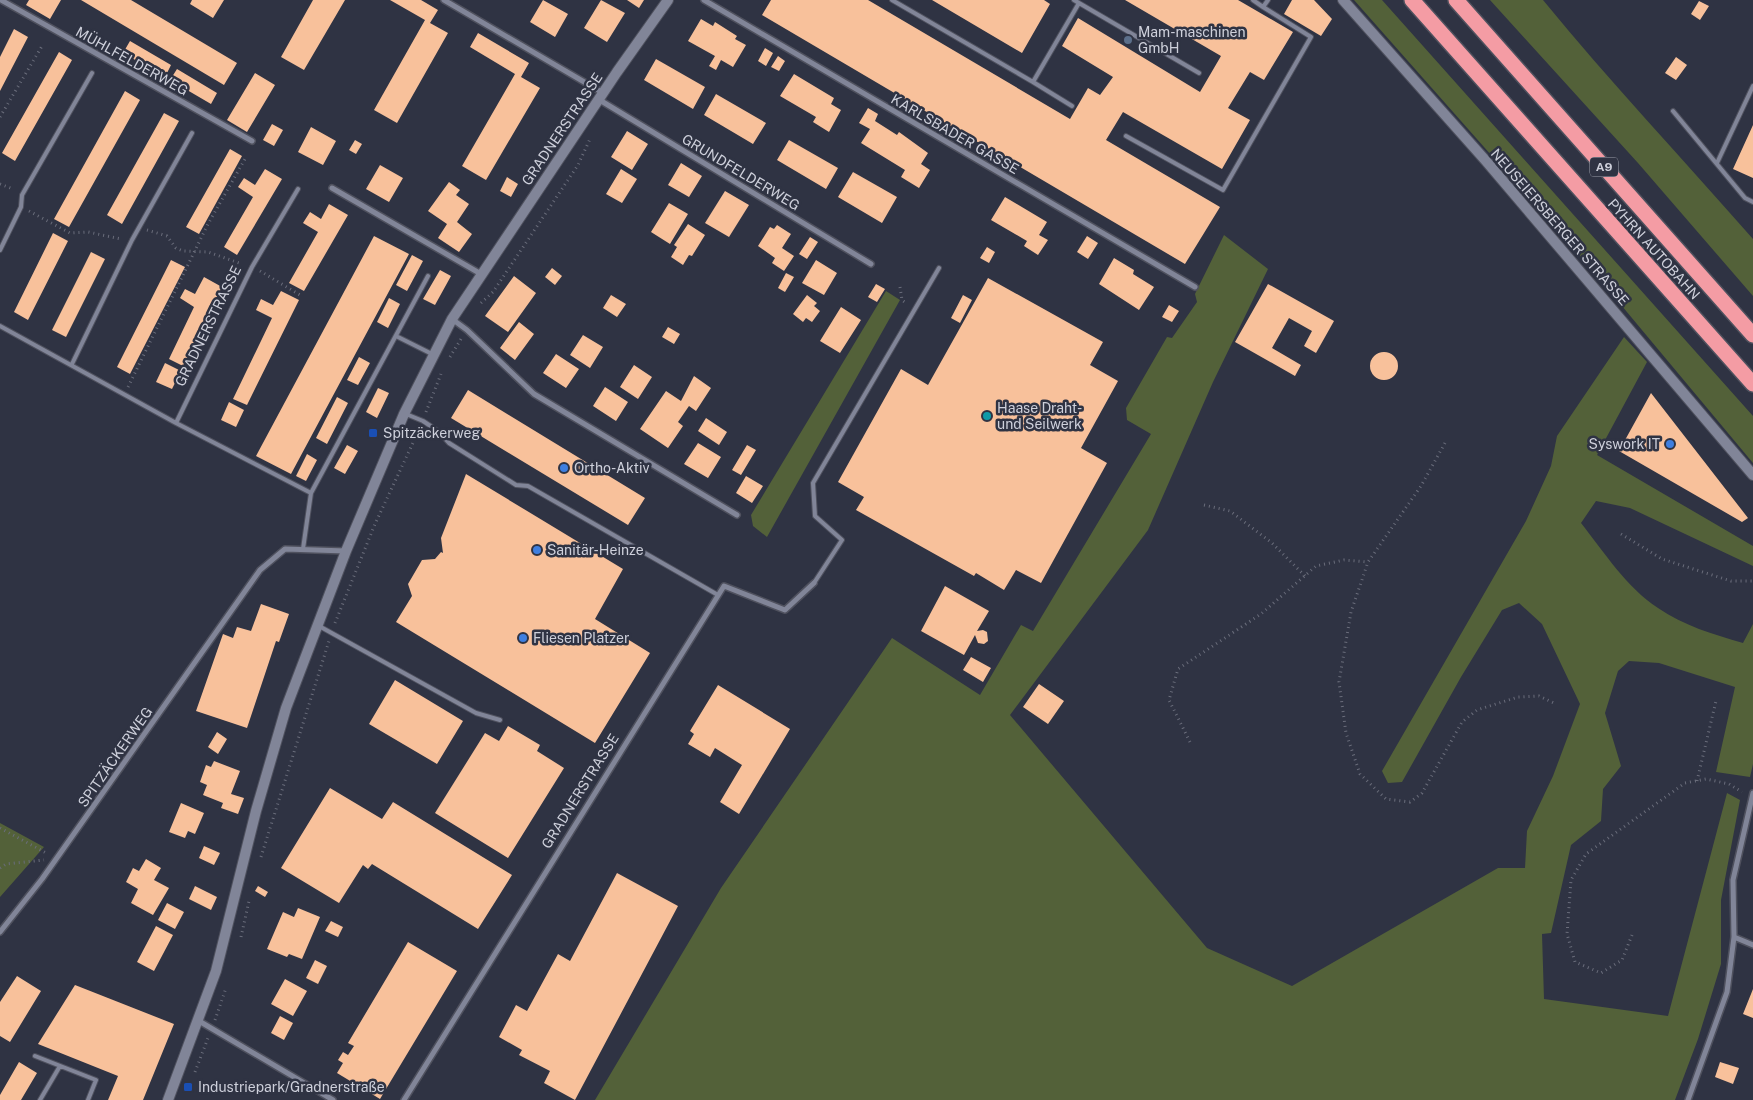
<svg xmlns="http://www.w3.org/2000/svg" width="1753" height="1100" viewBox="0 0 1753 1100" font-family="'Public Sans',sans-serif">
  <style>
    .green { fill: #536139 }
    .building { fill: #f8c19b }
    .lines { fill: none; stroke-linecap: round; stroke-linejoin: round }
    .lane-casing { stroke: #4f515e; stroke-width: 6 }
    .street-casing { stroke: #4f515e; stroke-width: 8 }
    .secondary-casing { stroke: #4f515e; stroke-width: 12 }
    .highway-casing { stroke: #4f515e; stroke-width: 18 }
    .path { stroke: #6a6d7b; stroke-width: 3; stroke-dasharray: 1 4; stroke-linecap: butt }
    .lane { stroke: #818598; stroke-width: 4 }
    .street { stroke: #818598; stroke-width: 5 }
    .secondary { stroke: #818598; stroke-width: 10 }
    .highway { stroke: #f49ca4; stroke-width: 15 }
    .service-dot { fill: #5c6f8a; stroke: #2f3343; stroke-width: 2 }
    .culture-dot { fill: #0f9aa8; stroke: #2f3343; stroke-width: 2 }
    .transit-dot { fill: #1a4fb4; stroke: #2f3343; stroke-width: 2 }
    .shop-dot { fill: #3f7fe0; stroke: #2f3343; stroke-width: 2 }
    .labels { text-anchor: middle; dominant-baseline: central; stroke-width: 5; stroke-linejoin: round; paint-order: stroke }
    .shield { fill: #2f3343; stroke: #9ea1ad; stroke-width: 1 }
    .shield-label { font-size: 12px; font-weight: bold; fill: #ced0db }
    .poi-label { font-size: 14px; fill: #ced0db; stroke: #2f3343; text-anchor: start }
    .street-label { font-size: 14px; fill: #ced0db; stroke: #2f3343 }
  </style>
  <rect width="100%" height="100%" fill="#2f3343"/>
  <!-- green -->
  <path class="green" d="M1354,0H1382L1753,416V463L1576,251Z
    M1490,0H1543C1610,82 1683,159 1753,239V296L1638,163Z
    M1224,235L1268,269L1213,382L1148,530L1010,715L1207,948L1292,986L1498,868H1525L1527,831L1553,776L1580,704L1542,624L1519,603L1502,610L1461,677L1402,782L1388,783L1382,771L1526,521L1551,466L1557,436L1624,337L1647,362L1597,455L1753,546V566L1630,508L1596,501L1581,523C1604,552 1627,588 1658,608C1684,626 1713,634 1743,643L1753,624V764L1750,777L1716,772L1735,687L1659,663L1629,661L1618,671L1605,713L1621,766L1603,789L1601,821L1571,845L1551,933L1542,934L1544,999L1668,1016L1727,793L1740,800L1721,900V964L1698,1039L1675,1100H595L721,888L892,638L980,695L1021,625L1033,631L1151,434L1127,420L1126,408L1167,337L1172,338L1197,302L1195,294Z
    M886,291L900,300L767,537L753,526L751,515Z
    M0,823L44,847L0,897Z"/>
  <!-- building -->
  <path class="building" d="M29,0H61L50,19L26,5Z
    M81,0H131L237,63L224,85Z
    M192,0H224L213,18L190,4Z
    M313,0H345L304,70L281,57Z
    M390,0H421L438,10L430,23L448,33L397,123L374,110L425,20Z
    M543,0L568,14L555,37L530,22Z
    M601,0L625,13L607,42L584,28Z
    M627,0H644L639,8Z
    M771,0H868L1070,119L1088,88L1100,95L1113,77L1062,46L1078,18L1200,92L1221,56L1125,0H1238L1293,32L1264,80L1250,72L1228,108L1250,120L1222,169L1123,112L1106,140L1220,207L1185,264L762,15Z
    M932,0H1044L1050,4L1022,53Z
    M1292,0H1314L1332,19L1321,36L1284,14Z
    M1699,1L1709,6L1700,20L1691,14Z
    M701,19L713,26L715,22L737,36L735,39L746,45L733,67L721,60L716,70L709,66L715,56L688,41Z
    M14,29L28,37L0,91V57Z
    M478,33L529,63L521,77L540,88L486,180L462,166L515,74L470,47Z
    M130,41L171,65L165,77L123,53Z
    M765,48L773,53L766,66L758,61Z
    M59,52L72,60L15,161L2,153Z
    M778,56L785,61L779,71L771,67Z
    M1676,57L1687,65L1676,80L1665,73Z
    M656,59L705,87L693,109L644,80Z
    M177,69L217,93L211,104L170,80Z
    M255,73L275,85L247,132L227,120Z
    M794,74L834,98L831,104L841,110L829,132L813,122L816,117L780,96Z
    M125,91L140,100L69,227L54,219Z
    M716,94L766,123L753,144L704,115Z
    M868,108L878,114L875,121L897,135L899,132L928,153L921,164L930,170L919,188L901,177L905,170L861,143L870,129L859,123Z
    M164,113L179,121L122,224L107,215Z
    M272,124L283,130L274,146L263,140Z
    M1753,125V178L1733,169Z
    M311,127L336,141L323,165L298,152Z
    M627,131L648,144L632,170L611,157Z
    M355,140L362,144L356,154L349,150Z
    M789,140L838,168L826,189L777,160Z
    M230,149L242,156L199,234L186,227Z
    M681,163L702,176L689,197L668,185Z
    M380,165L403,178L389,202L366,189Z
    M265,169L282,179L237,255L224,247L253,197L238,187L244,178L255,185Z
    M621,169L637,179L622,203L606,194Z
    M853,172L897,197L882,223L838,197Z
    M507,177L518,184L511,197L500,191Z
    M449,182L460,190L456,195L469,204L457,222L472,234L459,252L438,238L447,224L428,211Z
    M725,191L749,205L729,237L705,223Z
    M1005,197L1047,222L1039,235L1048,240L1038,255L1024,246L1027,241L991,220Z
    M669,203L688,214L670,244L651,232Z
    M329,204L348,215L304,291L289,283L318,232L303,223L310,212L321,219Z
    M688,224L705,235L692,256L689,255L683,265L671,257L677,247L674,245Z
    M777,225L791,234L782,248L794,256L784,271L772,263L775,258L758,246L770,227L774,229Z
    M53,233L68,241L28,320L14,312Z
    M374,236L409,254L291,474L256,456Z
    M1087,236L1098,243L1088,259L1077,252Z
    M810,237L818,242L807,259L799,254Z
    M987,247L995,252L989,263L980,258Z
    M91,252L105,259L66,337L52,330Z
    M412,255L423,261L407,291L396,285Z
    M1114,258L1134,270L1133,274L1154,287L1139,310L1099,284Z
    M171,260L185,267L130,374L117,367Z
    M816,260L837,273L824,295L802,283Z
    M552,268L562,276L555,285L545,277Z
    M440,270L451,276L435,305L423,299Z
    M786,273L794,277L785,292L778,288Z
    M514,276L536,293L508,332L485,316Z
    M204,277L222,287L183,366L169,359L194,307L180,298L185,289L195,294Z
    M988,278L1103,342L1090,365L1118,381L1081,448L1107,463L1041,583L1016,570L1004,590L976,573L974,576L856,510L864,497L838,482L901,369L928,385Z
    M876,284L885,289L877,302L868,297Z
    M1268,284L1334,321L1316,353L1304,346L1312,331L1289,318L1272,348L1301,365L1295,376L1235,342Z
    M281,291L299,300L247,405L233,399L272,318L256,310L261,299L273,305Z
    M611,295L626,304L617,317L603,308Z
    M807,295L817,303L814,306L820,311L812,322L806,318L803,322L793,314Z
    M963,295L972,300L960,323L951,318Z
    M389,298L400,304L388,328L377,322Z
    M1169,305L1179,311L1172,322L1162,317Z
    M841,307L861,320L840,353L820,341Z
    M519,322L534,334L515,360L500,348Z
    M668,327L680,334L674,344L662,337Z
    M583,335L603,347L590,368L570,355Z
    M1370 366a14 14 0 1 1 28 0a14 14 0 1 1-28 0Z
    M556,354L579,369L566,388L543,373Z
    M359,357L370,363L358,385L347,380Z
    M165,363L181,371L172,389L156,382Z
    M634,365L652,377L638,399L620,387Z
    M694,376L711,388L696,411L689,406L678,422L683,426L668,448L640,429L666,391L681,401Z
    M605,387L628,402L616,421L593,406Z
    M378,388L389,393L377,418L366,412Z
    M468,390L645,498L628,525L451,418Z
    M1651,393L1748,518L1742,522L1619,451Z
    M337,397L348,403L327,444L316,438Z
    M229,402L244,410L236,427L221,420Z
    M706,418L727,432L719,445L698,431Z
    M698,443L721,457L708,478L684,464Z
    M347,445L358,451L345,474L334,468Z
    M747,445L756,450L741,475L732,470Z
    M307,454L317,460L306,481L296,476Z
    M466,474L623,569L595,619L650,653L595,743L396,622L412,596L408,584L422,560L435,559L441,552L443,553L441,538Z
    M746,476L763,486L752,503L736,493Z
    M945,586L989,611L977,631L983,630L987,632L988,641L984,644L978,643L975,635L964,655L921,631Z
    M261,604L289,614L279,642L276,641L247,728L196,711L223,634L233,638L237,627L251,631Z
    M971,657L991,668L983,682L963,670Z
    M395,680L463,721L437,764L369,724Z
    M1039,684L1064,701L1048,724L1023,707Z
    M718,685L790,729L739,814L720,802L742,765L715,748L710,757L688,744L694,734L690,731Z
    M508,726L540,745L537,751L564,768L508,858L435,813L485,733L499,741Z
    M217,732L227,739L218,754L208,747Z
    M214,761L240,771L231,794L244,798L238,814L221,808L223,803L203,795L207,785L200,782L206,765L211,767Z
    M330,788L382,819L393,802L512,875L478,929L372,864L368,869L363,865L339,903L281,868Z
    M181,803L204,813L195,834L188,831L185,838L169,832Z
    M204,846L220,853L214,865L199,858Z
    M146,859L161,868L154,880L169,888L153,915L131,903L138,889L126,882L133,868L139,871Z
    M617,873L678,906L575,1100L544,1083L550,1071L519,1055L522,1050L499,1037L516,1005L527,1011L558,954L570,961Z
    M195,886L217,897L211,910L189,899Z
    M258,886L268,892L265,897L255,891Z
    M167,903L184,912L175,929L158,920Z
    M298,908L320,917L302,959L289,954L287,957L267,949L283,912L294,917Z
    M331,921L343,927L338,937L325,931Z
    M156,926L173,935L154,971L137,962Z
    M408,942L457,971L380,1099L337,1073L343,1063L338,1060L343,1052L348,1055L354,1046L348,1043Z
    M315,960L327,966L318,984L306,978Z
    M17,976L41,991L10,1042L0,1036V1002Z
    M285,979L307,991L293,1016L271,1004Z
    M75,985L174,1024L143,1100H108L118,1076L38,1044Z
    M1753,989V1018L1743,1014Z
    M280,1016L293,1023L284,1040L271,1033Z
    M19,1062L37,1073L21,1100H0V1095Z
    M1720,1062L1739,1068L1733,1084L1715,1077Z"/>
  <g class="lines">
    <defs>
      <path id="lane" d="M892,0L1033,82L1079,3L1074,0
        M1253,0L1263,7L1268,0
        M1079,3L1199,73
        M1033,82L1072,106
        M1673,111L1745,198L1753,202
        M1126,136L1223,190L1311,37L1263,7
        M1717,163L1753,86
        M0,250L21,207L22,195L92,73
        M0,326L176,423L311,493L303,549
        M396,336L432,354
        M72,364L132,240L192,133
        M406,414L423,421L438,431L449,443L516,485L528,486L718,595
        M176,423L252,267L298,189
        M311,493L428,276
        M814,583L842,540L815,516L813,483L939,268
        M319,626L476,713L500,720
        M35,1056L96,1080L88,1100
        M40,1100L60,1066"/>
      <path id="street" d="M1,0L252,141
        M444,0L603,93
        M704,0L1195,287
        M598,99L871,264
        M332,188L481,274
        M452,319L467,330L534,394L737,515
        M0,932L42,879L260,570L285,549L346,551
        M1734,937L1753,945
        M199,1021L333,1100
        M404,1100L724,586L785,610L814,583
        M1688,1100L1727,992L1734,937L1733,880L1753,793"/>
      <path id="secondary" d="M1343,0L1486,161L1753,475
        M168,1100L216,971L256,811L286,708L346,551L404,414L452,319L617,72L668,0"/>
      <path id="highway" d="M1412,0L1753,384
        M1456,0L1753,335"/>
    </defs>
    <!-- lane casing -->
    <use href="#lane" class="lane-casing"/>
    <!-- street casing -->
    <use href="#street" class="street-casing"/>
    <!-- secondary casing -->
    <use href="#secondary" class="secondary-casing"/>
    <!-- highway casing -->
    <use href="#highway" class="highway-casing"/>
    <!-- path -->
    <path class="path" d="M0,117L42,46
      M0,184L13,189
      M29,211L70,233L88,232L121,239
      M147,230L167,236L176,248L183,251L208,252L242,264
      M260,271L300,295
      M900,287L902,300L907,304
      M481,303L493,292L578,165L590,139
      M450,357L461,339
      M128,387L208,224L245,159
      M426,412L441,374
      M1445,443L1421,486L1368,562L1351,612L1339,682L1346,733L1360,774L1386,799L1410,802L1422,793L1462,722L1477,710L1518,697L1539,696L1554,703
      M1204,505L1230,511L1272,543L1305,576
      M1621,534L1662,559L1731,581H1753
      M335,623L375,524L419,430
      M1190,742L1169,700L1178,669L1261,614L1316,566L1344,560L1368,562
      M1697,781L1716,701
      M0,828L48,854
      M261,857L329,641
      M0,868L6,864L44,860
      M1632,935L1622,960L1601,973L1575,962L1567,934L1571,880L1586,854L1685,783L1706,779L1729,784L1742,792
      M241,937L249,901
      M215,1020L226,988
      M195,1072L208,1038"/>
    <!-- lane -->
    <use href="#lane" class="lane"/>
    <!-- street -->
    <use href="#street" class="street"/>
    <!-- secondary -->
    <use href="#secondary" class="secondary"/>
    <!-- highway -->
    <use href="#highway" class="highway"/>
  </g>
  <!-- markers -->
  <circle class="service-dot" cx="1128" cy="40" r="5"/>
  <circle class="culture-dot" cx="987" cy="416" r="5"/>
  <g class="transit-dot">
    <rect x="368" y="428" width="10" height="10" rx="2.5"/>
    <rect x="183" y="1082" width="10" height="10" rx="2.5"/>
  </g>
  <g class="shop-dot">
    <circle cx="1670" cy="444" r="5"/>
    <circle cx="564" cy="468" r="5"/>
    <circle cx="537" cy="550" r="5"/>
    <circle cx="523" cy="638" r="5"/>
  </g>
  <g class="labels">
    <!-- shield labels -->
    <rect class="shield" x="1590" y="157.5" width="28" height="19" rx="4"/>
    <g class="shield-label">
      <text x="1604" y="167">A9</text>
    </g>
    <!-- poi labels -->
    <g class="poi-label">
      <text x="1138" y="32">Mam-maschinen<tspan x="1138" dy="16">GmbH</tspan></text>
      <text x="997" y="408">Haase Draht-<tspan x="997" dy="16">und Seilwerk</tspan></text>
      <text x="383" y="433">Spitzäckerweg</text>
      <text x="1660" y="444" text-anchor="end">Syswork IT</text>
      <text x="574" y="468">Ortho-Aktiv</text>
      <text x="547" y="550">Sanitär-Heinze</text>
      <text x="533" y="638">Fliesen Platzer</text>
      <text x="198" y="1087">Industriepark/Gradnerstraße</text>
    </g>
    <!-- street labels -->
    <g class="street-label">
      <text transform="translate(132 61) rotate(29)">MÜHLFELDERWEG</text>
      <text transform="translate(562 129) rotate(-56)">GRADNERSTRASSE</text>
      <text transform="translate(955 134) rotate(30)">KARLSBADER GASSE</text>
      <text transform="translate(741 172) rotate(31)">GRUNDFELDERWEG</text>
      <text transform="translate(1560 227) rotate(49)">NEUSEIERSBERGER STRASSE</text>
      <text transform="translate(1654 249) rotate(48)">PYHRN AUTOBAHN</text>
      <text transform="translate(208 326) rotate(-64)">GRADNERSTRASSE</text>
      <text transform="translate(115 757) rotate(-55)">SPITZÄCKERWEG</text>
      <text transform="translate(580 791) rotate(-58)">GRADNERSTRASSE</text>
    </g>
  </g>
</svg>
